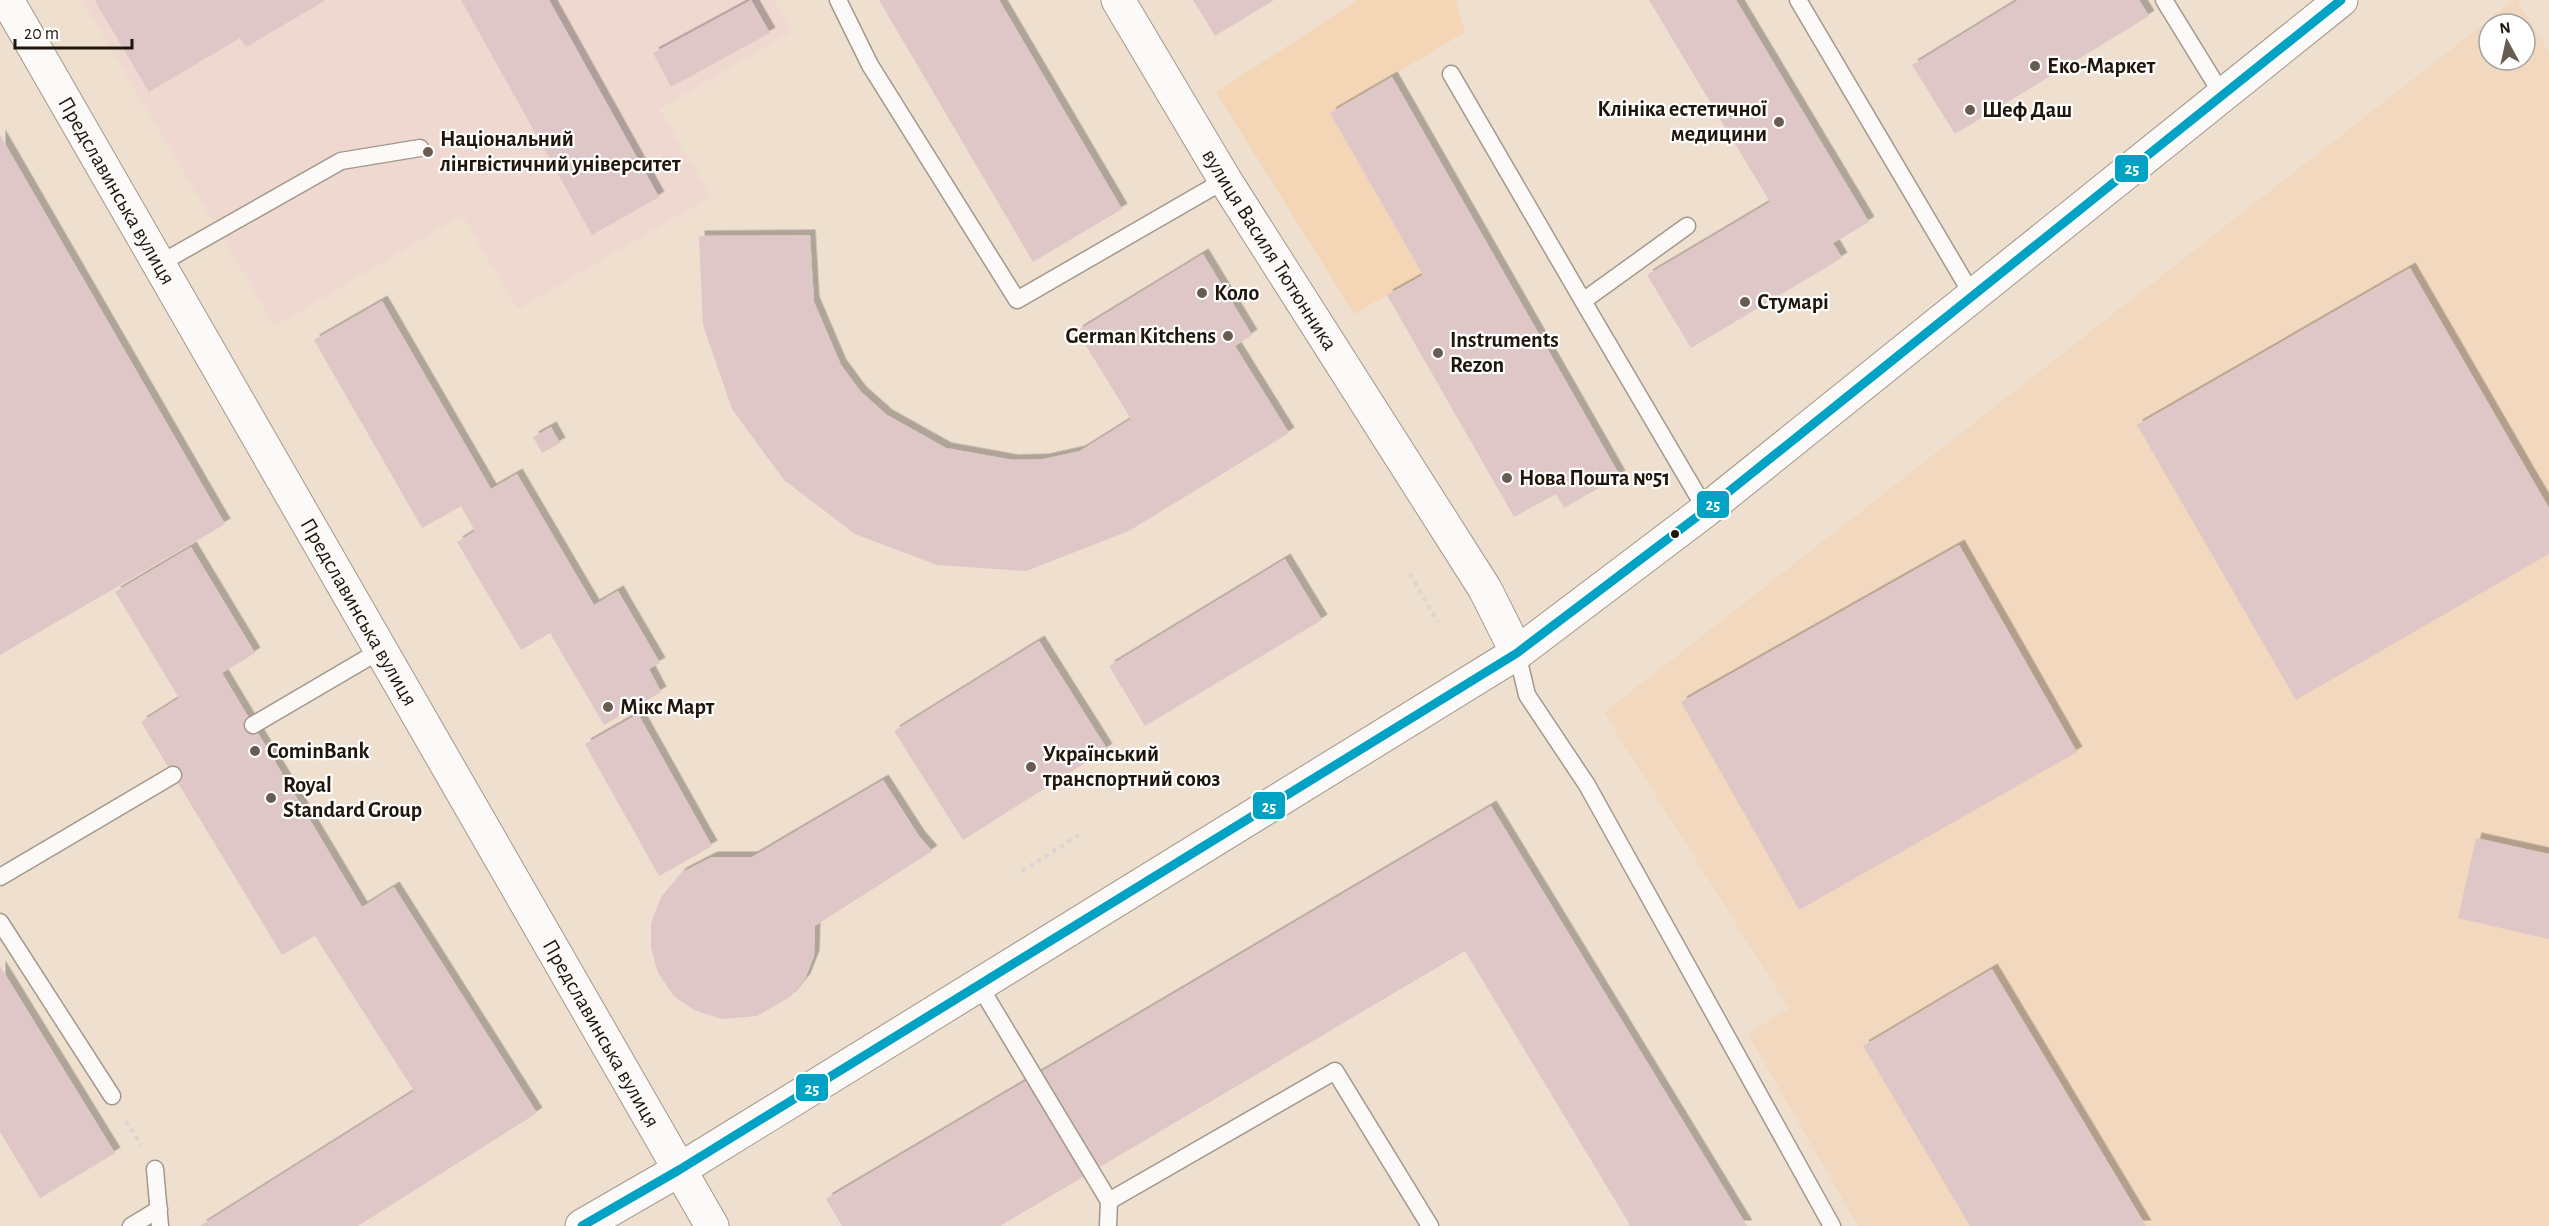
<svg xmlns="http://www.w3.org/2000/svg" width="2549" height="1226" viewBox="0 0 2549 1226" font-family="'Alegreya Sans',sans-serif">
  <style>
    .built { fill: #f2d8be; fill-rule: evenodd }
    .education { fill: #eed8d0 }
    .green { fill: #f4d6b7 }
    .building { fill: #dfc7c8; filter: url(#shadow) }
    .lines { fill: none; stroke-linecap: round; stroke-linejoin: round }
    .service-casing { stroke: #a3988b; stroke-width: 19 }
    .minor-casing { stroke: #a3988b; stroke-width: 35 }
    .secondary-casing { stroke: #a3988b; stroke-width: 35 }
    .path { stroke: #dbd6d2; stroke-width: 4; stroke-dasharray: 4.5 4.5; stroke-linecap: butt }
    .service { stroke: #fcfaf8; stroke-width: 16 }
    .minor { stroke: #fcfaf8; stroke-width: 33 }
    .secondary { stroke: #fcfaf8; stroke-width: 33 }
    .bus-1-casing { stroke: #fff; stroke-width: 14 }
    .bus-1 { stroke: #02a2c4; stroke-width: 9 }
    .poi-dot { fill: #685c50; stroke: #fff; stroke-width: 2 }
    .bus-dot { fill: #20160b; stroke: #fff; stroke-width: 2 }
    .labels { text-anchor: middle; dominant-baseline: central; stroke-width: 4.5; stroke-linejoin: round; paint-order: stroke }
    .poi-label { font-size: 22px; font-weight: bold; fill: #20160b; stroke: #fff; text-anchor: start }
    .street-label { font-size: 22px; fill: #20160b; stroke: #fff }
    .line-badge { stroke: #fff; stroke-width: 2 }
    .badge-label { font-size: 16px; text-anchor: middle; font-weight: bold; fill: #fff }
  </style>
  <defs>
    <filter id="shadow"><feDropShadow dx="5.5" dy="-5.5" stdDeviation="0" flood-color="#0004"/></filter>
  </defs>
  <rect width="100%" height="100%" fill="#eedfcf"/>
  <!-- built -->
  <path class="built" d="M2514,0H2517L2549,53V1226H1858L1748,1034L1789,1008L1604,713ZM2489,24H2525V60H2489Z"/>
  <!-- education -->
  <path class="education" d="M82,0H774L792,31L659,109L711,196L518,309L462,215L275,326Z"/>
  <!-- green -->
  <path class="green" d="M1359,0H1456L1465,32L1330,113L1423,275L1354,314L1216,92Z"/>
  <!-- building -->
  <path class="building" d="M97,0H326L246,47L240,38L149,92L95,1Z
    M461,0H549L659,197L592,235Z
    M751,0L770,33L671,87L653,53Z
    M879,0H999L1122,209L1033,262Z
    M1193,0H1274L1215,36Z
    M1649,0H1736L1869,222L1833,243L1842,258L1691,348L1647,275L1770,202Z
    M2018,0H2139L2149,16L1955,134L1912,65Z
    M1392,77L1620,476L1564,508L1556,494L1514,517L1387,295L1423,275L1330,113Z
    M0,135L225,524L0,655Z
    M810,235L814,302L841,365L861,392L887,415L946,448L1013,460L1044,459L1080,451L1131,419L1077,331L1203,254L1252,335L1235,346L1289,433L1129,531L1026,571L937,565L855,534L784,480L732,409L703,325L699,236Z
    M2410,268L2549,508V554L2296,700L2137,425Z
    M382,301L491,489L517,474L594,605L618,591L660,663L649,669L661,692L604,725L550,633L521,650L457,542L475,531L461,506L422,528L314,340Z
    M551,427L560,443L542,453L533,437Z
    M1959,545L2077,752L1799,910L1681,702Z
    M191,547L255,653L222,673L362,907L394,887L537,1113L358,1226H200L414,1091L315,936L282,955L141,722L179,698L115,592Z
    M1285,559L1322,620L1145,726L1109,666Z
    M1039,641L1107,749L963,840L894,731Z
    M638,714L712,846L659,876L585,744Z
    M883,780L919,836L932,851L815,926L814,956L805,979L790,997L757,1016L722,1019L694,1010L674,996L658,973L651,948V923L661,897L681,873L712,857H752Z
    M1491,806L1747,1226H1628L1630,1225L1465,951L1000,1226H842L826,1199Z
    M2476,838L2549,854V939L2458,918Z
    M0,966L115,1153L40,1198L0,1132Z
    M1992,969L2146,1226H1970L1863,1046Z"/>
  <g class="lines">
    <defs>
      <path id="service" d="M838,0L870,65L1017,300L1225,180
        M1798,0L1973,296
        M2164,0L2223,96
        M1451,74L1583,301
        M1687,226L1583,301L1706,510
        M159,264L341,161L420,148
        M1517,653L1527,695L1587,785L1832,1226
        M253,725L381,650
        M0,877L173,775
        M0,922L112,1096
        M979,985L1109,1201L1108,1226
        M155,1169L160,1226
        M1109,1201L1335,1071L1430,1226
        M131,1226L159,1209"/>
      <g id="minor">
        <path id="s1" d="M7,0L712,1226"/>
        <path id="s2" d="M1118,0L1225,180L1485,589L1517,653"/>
      </g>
      <path id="secondary" d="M582,1226L679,1170L1517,653L1706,510L2341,0"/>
    </defs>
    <!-- service casing -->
    <use href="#service" class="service-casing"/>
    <!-- minor casing -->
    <use href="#minor" class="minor-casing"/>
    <!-- secondary casing -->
    <use href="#secondary" class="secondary-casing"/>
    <!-- path -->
    <path class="path" d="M1410,574L1438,622
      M1022,871L1079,835
      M126,1121L141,1145"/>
    <!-- service -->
    <use href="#service" class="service"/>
    <!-- minor -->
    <use href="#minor" class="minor"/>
    <!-- secondary -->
    <use href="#secondary" class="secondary"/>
    <defs>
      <path id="bus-1" d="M582,1226L679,1170L1517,653L1706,510L2341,0"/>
    </defs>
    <!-- bus-1 casing -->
    <use href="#bus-1" class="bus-1-casing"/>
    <!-- bus-1 -->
    <use href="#bus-1" class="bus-1"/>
  </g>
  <!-- markers -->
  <g class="poi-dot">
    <circle cx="2035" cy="66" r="6"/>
    <circle cx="1970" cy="110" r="6"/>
    <circle cx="1779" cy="122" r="6"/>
    <circle cx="428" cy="152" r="6"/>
    <circle cx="1202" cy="293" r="6"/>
    <circle cx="1745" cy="302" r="6"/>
    <circle cx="1228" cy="336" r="6"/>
    <circle cx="1438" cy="353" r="6"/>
    <circle cx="1507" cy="478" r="6"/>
    <circle cx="608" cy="707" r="6"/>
    <circle cx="255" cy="751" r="6"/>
    <circle cx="1031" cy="767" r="6"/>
    <circle cx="271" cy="798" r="6"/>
  </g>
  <circle class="bus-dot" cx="1675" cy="534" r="5"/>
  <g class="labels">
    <!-- poi labels -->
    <g class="poi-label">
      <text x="2047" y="66">Еко-Маркет</text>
      <text x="1767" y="109" text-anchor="end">Клініка естетичної<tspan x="1767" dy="25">медицини</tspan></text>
      <text x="1982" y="110">Шеф Даш</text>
      <text x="440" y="139">Національний<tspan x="440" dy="25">лінгвістичний університет</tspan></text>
      <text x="1214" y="293">Коло</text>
      <text x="1757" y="302">Стумарі</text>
      <text x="1216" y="336" text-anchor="end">German Kitchens</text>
      <text x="1450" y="340">Instruments<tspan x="1450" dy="25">Rezon</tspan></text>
      <text x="1519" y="478">Нова Пошта №51</text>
      <text x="620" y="707">Мікс Март</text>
      <text x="267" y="751">CominBank</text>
      <text x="1043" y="754">Український<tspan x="1043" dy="25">транспортний союз</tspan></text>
      <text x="283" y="785">Royal<tspan x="283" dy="25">Standard Group</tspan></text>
    </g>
    <!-- street labels -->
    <g class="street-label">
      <text stroke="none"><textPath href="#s1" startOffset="220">Предславинська вулиця</textPath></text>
      <text stroke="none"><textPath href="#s2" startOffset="292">вулиця Василя Тютюнника</textPath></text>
      <text stroke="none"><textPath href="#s1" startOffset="706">Предславинська вулиця</textPath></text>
      <text stroke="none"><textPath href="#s1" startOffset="1192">Предславинська вулиця</textPath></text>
    </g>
  </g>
  <g class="line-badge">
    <rect x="2114" y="154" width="35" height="29" rx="6" fill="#02a2c4"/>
    <rect x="1696" y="490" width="34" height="29" rx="6" fill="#02a2c4"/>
    <rect x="1252" y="791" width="34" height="29" rx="6" fill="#02a2c4"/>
    <rect x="795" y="1073" width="34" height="29" rx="6" fill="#02a2c4"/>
  </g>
  <g class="badge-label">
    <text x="2132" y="174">25</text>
    <text x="1713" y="510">25</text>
    <text x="1269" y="812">25</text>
    <text x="812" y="1094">25</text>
  </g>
  <!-- north arrow -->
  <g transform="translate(2507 42) rotate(352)"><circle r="28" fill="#ffffff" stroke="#a6a29d" stroke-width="1.5"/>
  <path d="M0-4.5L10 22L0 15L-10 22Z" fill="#685c50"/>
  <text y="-9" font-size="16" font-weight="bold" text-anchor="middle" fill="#20160b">N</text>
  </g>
  <!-- scale -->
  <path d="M15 39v9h117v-9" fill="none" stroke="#20160b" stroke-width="3"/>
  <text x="24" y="39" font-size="18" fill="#20160b" stroke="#ffffff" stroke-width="4.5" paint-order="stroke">20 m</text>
</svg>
